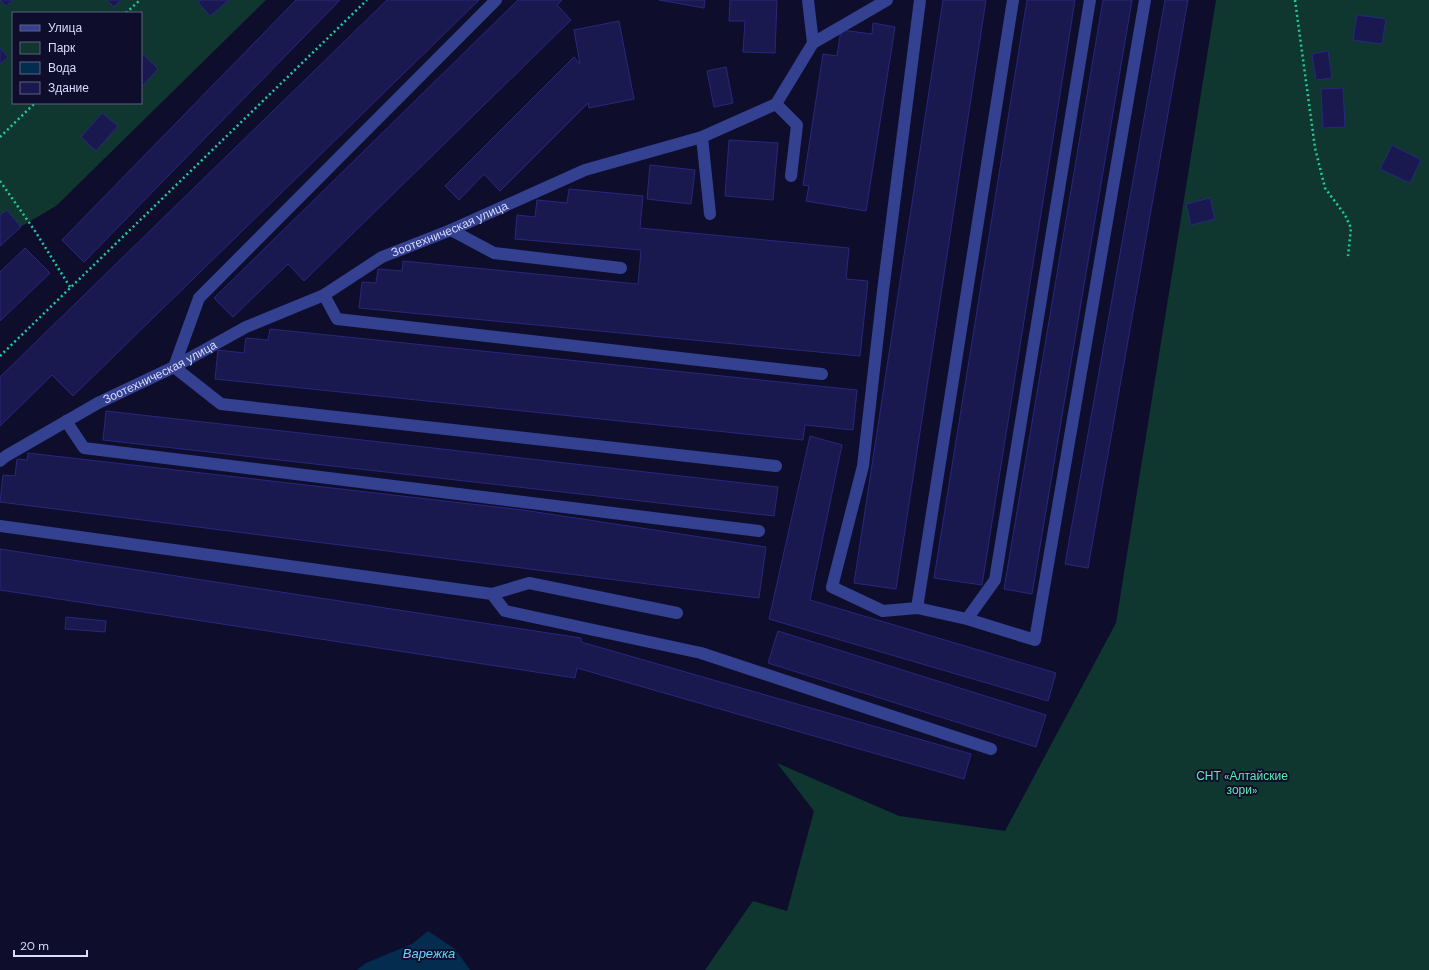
<svg xmlns="http://www.w3.org/2000/svg" width="1429" height="970" viewBox="0 0 1429 970" font-family="'DM Sans',sans-serif">
  <style>
    .green { fill: #10372f; fill-rule: evenodd }
    .water { fill: #042c4e }
    .building { fill: #19184f; stroke: #29277e }
    .lines { fill: none; stroke-linecap: round; stroke-linejoin: round }
    .path { stroke: #22caa3; stroke-width: 2.5; stroke-dasharray: 2 3; stroke-linecap: butt }
    .minor { stroke: #344090; stroke-width: 12 }
    .labels { text-anchor: middle; dominant-baseline: central; stroke-width: 4; stroke-linejoin: round; paint-order: stroke }
    .street-label { font-size: 12px; fill: #d9dbff; stroke: #0e0e2c }
    .park-label { font-size: 12px; fill: #57edad; stroke: #0e0e2c }
    .water-label { font-size: 13px; font-style: italic; fill: #67d3ff; stroke: #0e0e2c }
  </style>
  <rect width="100%" height="100%" fill="#0e0e2c"/>
  <!-- green -->
  <path class="green" d="M0,0H266L56,206L15,230L0,244ZM13,13H141V103H13Z
    M1216,0H1429V970H705L753,901L787,911L814,811L777,763L899,816L1005,831L1116,623Z"/>
  <!-- water -->
  <path class="water" d="M428,931L455,949L470,970H357L366,963L412,944Z"/>
  <!-- building -->
  <path class="building" d="M0,0H13L6,6Z
    M107,0H121L114,7Z
    M201,0H229L210,16L198,2Z
    M296,0H340L84,262L62,240Z
    M387,0H479L73,396L52,375L0,426V377Z
    M518,0H562L557,5L571,20L304,281L288,264L233,317L214,298Z
    M659,0H705L704,8Z
    M730,0H777L775,53L743,52L745,21H729Z
    M943,0H986L896,589L854,583Z
    M1027,0H1075L982,585L934,578Z
    M1103,0H1132L1032,594L1004,589Z
    M1165,0H1188L1088,568L1065,564Z
    M1357,15L1386,19L1382,44L1353,40Z
    M619,21L634,99L589,108L588,103L500,191L484,174L459,200L445,186L574,57L580,64L574,30Z
    M873,23L895,27L866,211L806,201L809,186L803,185L823,54L837,56L841,30L872,34Z
    M0,48L8,57L0,64Z
    M1328,51L1332,78L1316,80L1312,54Z
    M144,55L158,69L142,86L141,58Z
    M726,67L733,103L714,107L707,71Z
    M1343,88L1345,127L1323,128L1321,89Z
    M102,113L118,126L96,151L81,137Z
    M729,140L778,143L773,200L725,196Z
    M1392,145L1421,160L1410,183L1380,169Z
    M650,165L695,170L691,204L647,199Z
    M569,189L643,196L640,228L849,248L846,279L868,281L860,356L359,308L362,282L376,283L378,269L402,271L403,261L638,284L641,250L515,239L517,215L535,217L537,200L567,203Z
    M1210,198L1215,219L1191,225L1186,204Z
    M7,210L21,227L0,246V215Z
    M25,248L50,273L0,321V272Z
    M270,329L857,390L853,430L805,425L803,440L215,379L218,350L244,353L246,338L268,340Z
    M106,411L778,487L774,516L103,440Z
    M810,436L842,445L810,600L1056,673L1048,701L769,619Z
    M28,453L523,510L766,547L759,598L0,502L3,475L15,476L17,459L27,460Z
    M0,549L581,638V642L971,754L964,779L577,668L575,678L0,590Z
    M66,617L106,621L105,632L65,629Z
    M778,631L1046,715L1036,747L768,663Z"/>
  <g class="lines">
    <!-- path -->
    <path class="path" d="M1295,0L1315,148L1325,188L1345,215L1351,228L1348,256
      M126,13L140,0
      M0,137L35,103
      M0,181L35,231L70,287
      M0,356L367,0"/>
    <!-- minor -->
    <g class="minor">
      <path d="M496,0L199,298L174,367L221,404L776,466"/>
      <path d="M808,0L813,43"/>
      <path d="M920,0L883,291L863,466L832,587L883,611L917,608L967,619L1035,640L1145,0"/>
      <path d="M776,104L797,125L791,176"/>
      <path d="M702,137L710,214"/>
      <path d="M451,230L494,253L621,268"/>
      <path d="M324,295L337,319L822,374"/>
      <path d="M66,421L84,448L759,531"/>
      <path id="s1" d="M0,461L6,456L98,403L174,367L246,327L324,295L382,257L451,230L585,170L702,137L776,104L813,43L887,0"/>
      <path d="M0,526L492,594L505,611L701,653L991,749"/>
      <path d="M492,594L529,583L677,613"/>
      <path d="M917,608L1013,0"/>
      <path d="M967,619L995,580L1090,0"/>
    </g>
  </g>
  <g class="labels">
    <!-- street labels -->
    <g class="street-label">
      <text stroke="none"><textPath href="#s1" startOffset="507">Зоотехническая улица</textPath></text>
      <text stroke="none"><textPath href="#s1" startOffset="183">Зоотехническая улица</textPath></text>
    </g>
    <!-- park labels -->
    <g class="park-label">
      <text x="1242" y="776">СНТ «Алтайские<tspan x="1242" dy="14">зори»</tspan></text>
    </g>
    <!-- water labels -->
    <g class="water-label">
      <text x="429" y="953">Варежка</text>
    </g>
  </g>
  <!-- legend -->
  <rect x="12" y="12" width="130" height="92" fill="#0e0e2c" stroke="#5f6080"/>
  <rect x="20" y="25" width="20" height="6" fill="#344090" stroke="#5f6080"/>
  <text x="48" y="32" font-size="12" fill="#d9dbff">Улица</text>
  <rect x="20" y="42" width="20" height="12" fill="#10372f" stroke="#5f6080"/>
  <text x="48" y="52" font-size="12" fill="#d9dbff">Парк</text>
  <rect x="20" y="62" width="20" height="12" fill="#042c4e" stroke="#5f6080"/>
  <text x="48" y="72" font-size="12" fill="#d9dbff">Вода</text>
  <rect x="20" y="82" width="20" height="12" fill="#19184f" stroke="#5f6080"/>
  <text x="48" y="92" font-size="12" fill="#d9dbff">Здание</text>
  <!-- scale -->
  <path d="M14 950v6h73v-6" fill="none" stroke="#d9dbff" stroke-width="2"/>
  <text x="20" y="950" font-size="12" fill="#d9dbff" stroke="#0e0e2c" stroke-width="3" paint-order="stroke">20 m</text>
</svg>
